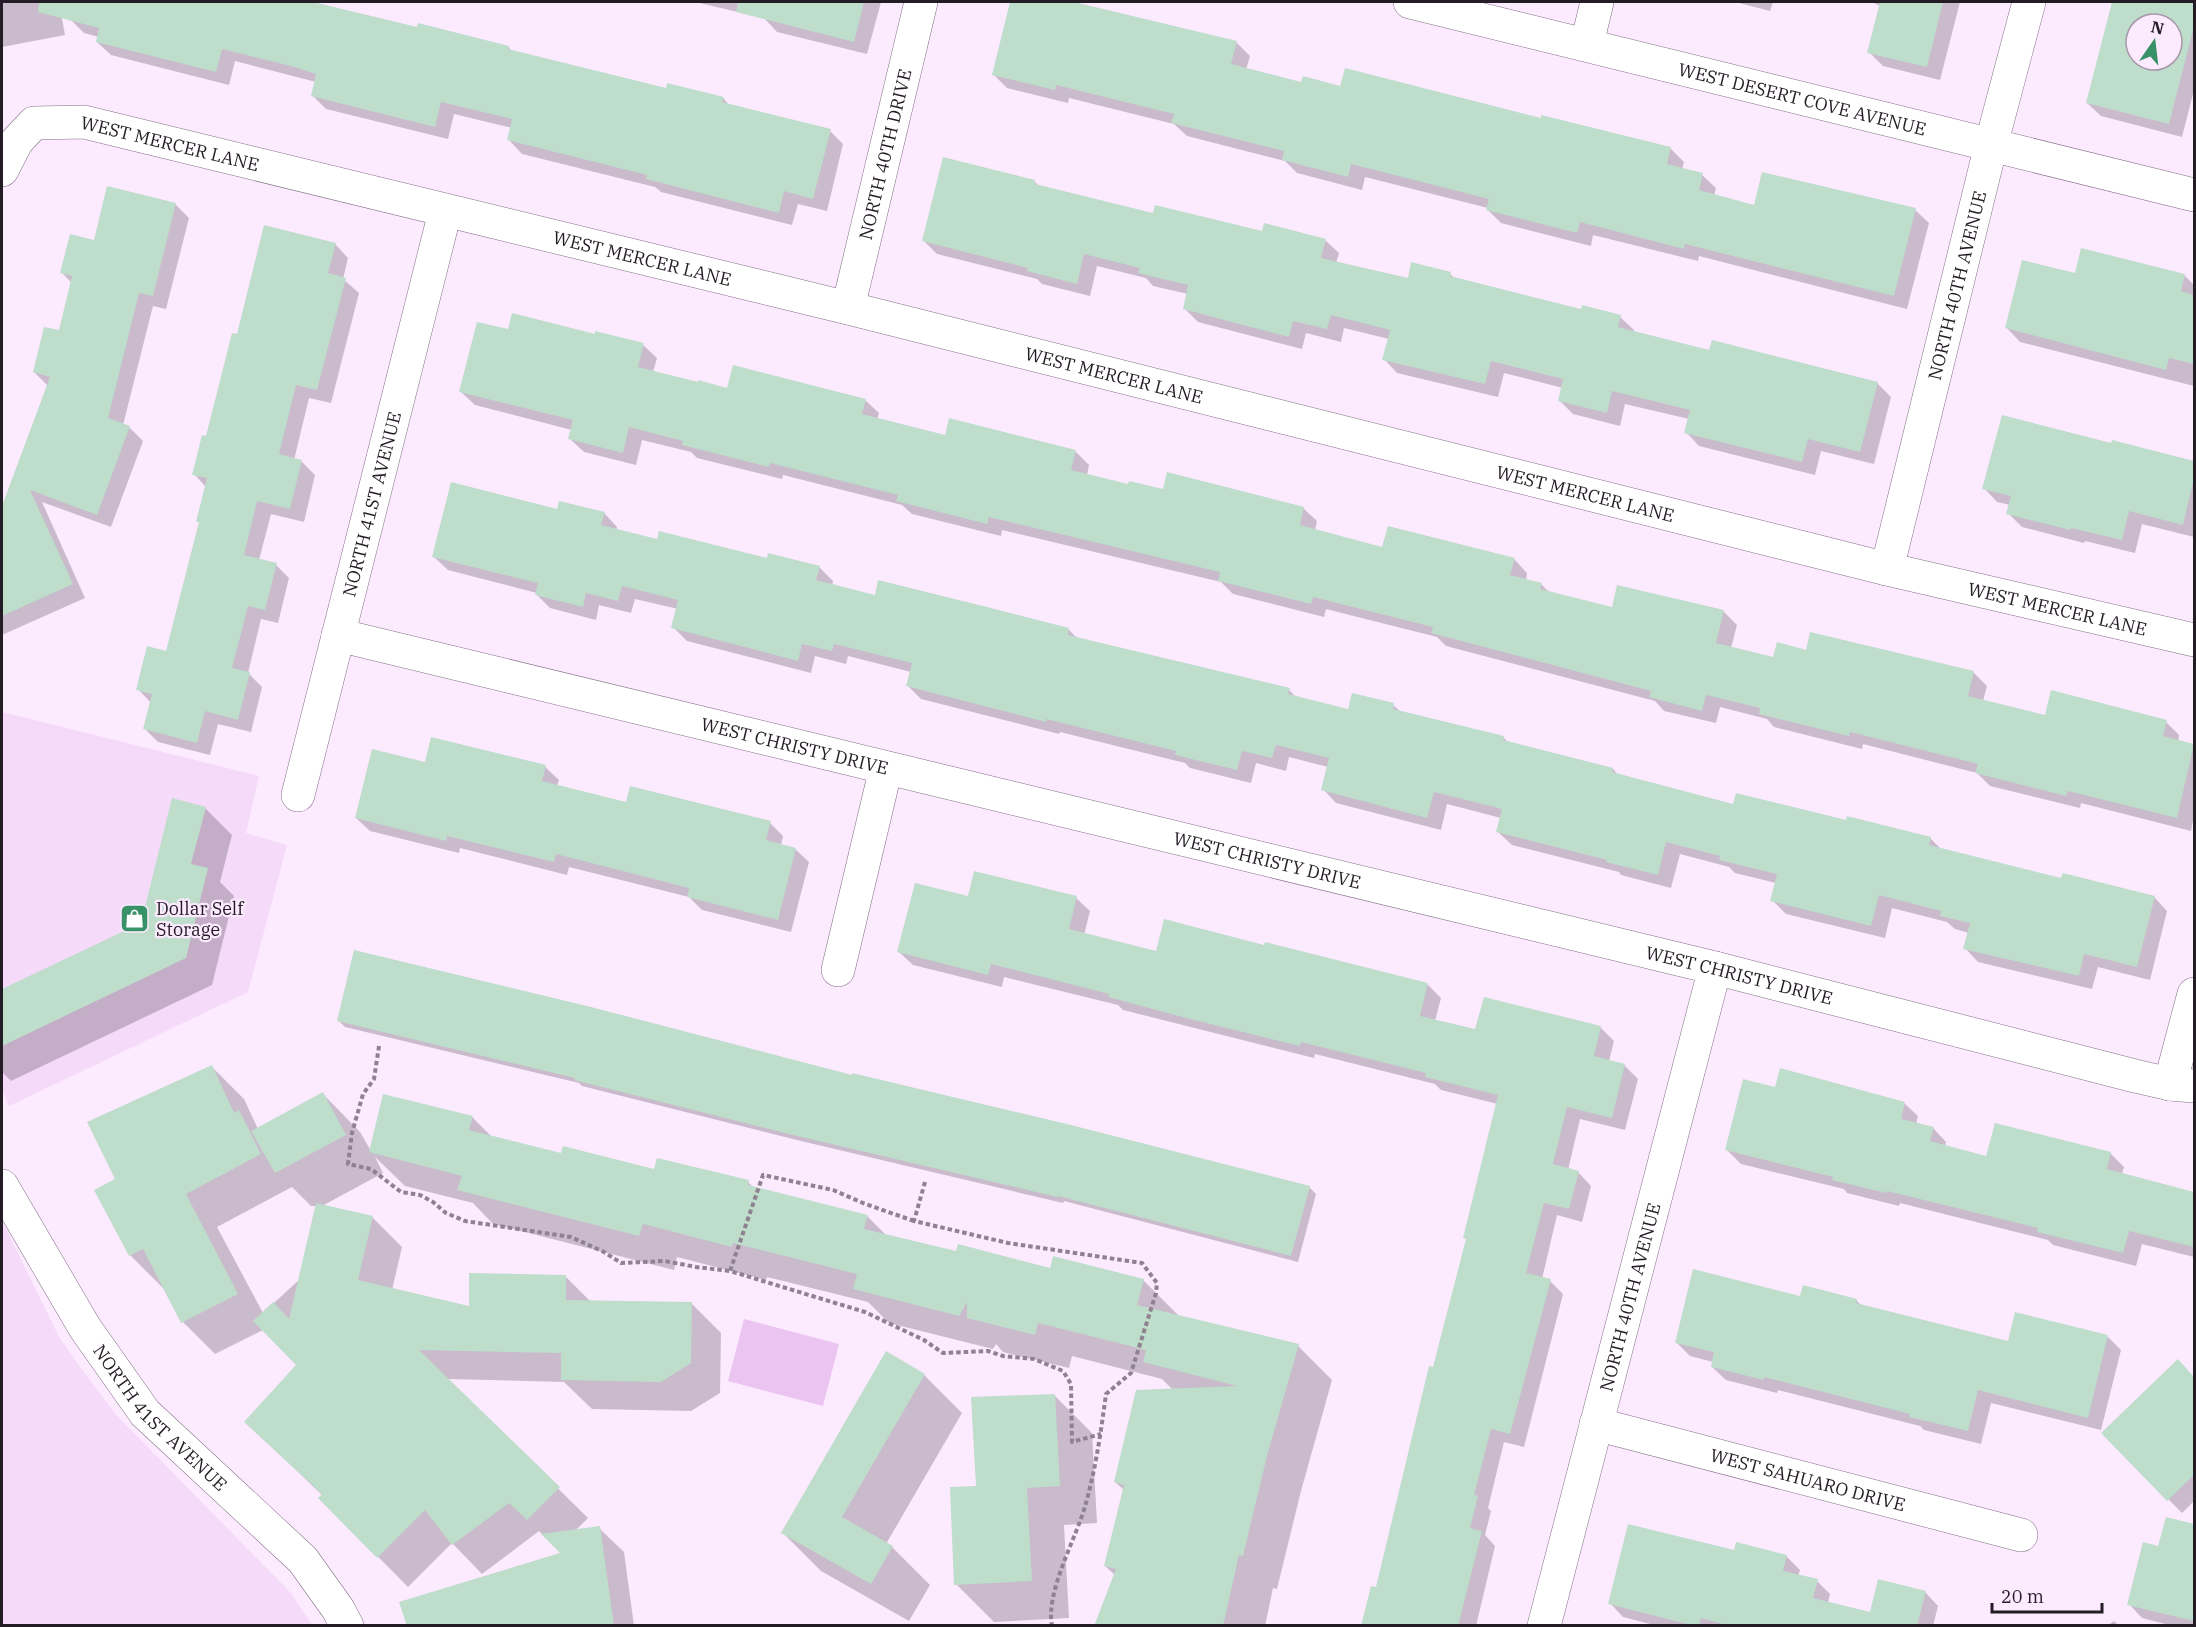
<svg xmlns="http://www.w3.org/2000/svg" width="2196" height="1627" viewBox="0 0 2196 1627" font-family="'IBM Plex Serif',serif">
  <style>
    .built { fill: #f5daf9 }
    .green { fill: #ecc4f2 }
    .shadow { fill: #0003; fill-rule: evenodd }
    .building { fill: #beddca; fill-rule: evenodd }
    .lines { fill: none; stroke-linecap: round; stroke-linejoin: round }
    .minor-casing { stroke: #826f85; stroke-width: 34 }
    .path { stroke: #8e8190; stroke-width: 4; stroke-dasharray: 4.5 3; stroke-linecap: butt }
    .minor { stroke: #fff; stroke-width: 33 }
    .labels { text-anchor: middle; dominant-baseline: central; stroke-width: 4.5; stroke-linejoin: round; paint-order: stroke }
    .street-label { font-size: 18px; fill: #241c25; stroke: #fceaff }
    .poi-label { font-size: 18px; fill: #241c25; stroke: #fceaff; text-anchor: start }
  </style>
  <rect width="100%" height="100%" fill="#fceaff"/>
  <!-- built -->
  <path class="built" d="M2,712L259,776L246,833L287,845L248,992L9,1106L2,1090Z
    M2,1221L59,1337L82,1370L118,1417L290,1592L312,1625H2Z"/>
  <!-- green -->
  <path class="green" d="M744,1319L839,1344L823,1406L728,1381Z"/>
  <!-- shadow -->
  <path class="shadow" d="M2,2H59L65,35L2,47Z
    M75,2H307L418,29L508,47L513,52L667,90L723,98L730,106L830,131L843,144L827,211L798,204L792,225L661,192L655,187L522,154L509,140L512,128L454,114L448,139L326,109L312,95L316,82L235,61L229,85L111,55L97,42L99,37L84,33L70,19Z
    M695,2H881L867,54L777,32L764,18Z
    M1012,2H1069L1236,42L1250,56L1246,70L1302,84L1341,88L1542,120L1671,149L1684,162L1682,170L1702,175L1716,188L1714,196L1755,206L1915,210L1929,223L1907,309L1699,256L1698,261L1593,235L1591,246L1501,223L1488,210V208L1365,177L1362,190L1297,173L1285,161L1187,136L1174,124L1069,98L1068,103L1007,88L993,74Z
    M1735,2H1773L1770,11Z
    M1872,2H1960L1940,80L1883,66L1869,52L1880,6Z
    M2130,2H2194V90L2182,137L2101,116L2087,103L2128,13ZM2136,24H2172V60H2136Z
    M1035,182L1040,187L1154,215L1263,233L1325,240L1339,253L1336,263L1409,280L1450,274L1456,279L1582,311L1620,317L1634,330L1633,332L1710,351L1877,383L1891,397L1874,464L1821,451L1815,475L1699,446L1686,432L1689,419L1625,404L1620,426L1573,414L1560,401L1563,388L1504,373L1498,397L1397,373L1384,359L1389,339L1344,328L1341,342L1306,333L1302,349L1198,322L1184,308L1188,294L1153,286L1146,278L1097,266L1090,296L1042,284L1037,279L937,254L924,241Z
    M175,204L189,218L166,309L153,306L123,425L129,427L143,441L111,527L42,502L85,598L2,635V508L48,386L34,372L60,332L72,283L62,273L95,242Z
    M335,244L348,258L343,279L359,293L331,403L309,398L294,460L302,462L315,475L304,522L271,514L259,560L276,565L289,578L278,623L261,619L248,673L262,687L251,732L218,724L210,755L158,742L145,729L151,703L138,689L168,653L200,524L198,521L206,487L194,474L238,336Z
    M2076,275L2185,276L2194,285V386L2020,342L2007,328Z
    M509,331L596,336L643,345L657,358L653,372L728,389L865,400L879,413L877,420L946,437L1076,452L1089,465L1087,475L1129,486L1303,508L1317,521L1315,530L1383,549L1514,559L1527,573L1526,580L1541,584L1550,593L1613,609L1723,611L1737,625L1731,648L1774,659L1807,652L1973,672L1987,686L1983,701L2046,717L2166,722L2179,735L2178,742L2194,746V815L2191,831L2081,803L2080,808L1990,786L1977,773L1863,744L1862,749L1774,727L1767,719L1720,707L1716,723L1664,711L1655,701L1446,646L1437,637L1326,609L1324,617L1233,594L1221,582L1002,530L1001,536L912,514L902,505L783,475L782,479L697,458L691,452L642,440L636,465L584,452L570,439L572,430L475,405L461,392Z
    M2113,442L2194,462V537L2142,524L2135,553L2085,541L2084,543L2022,527L2008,513L2010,505L1997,502L1984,488L2112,445Z
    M558,511L604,513L617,527L616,531L658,541L819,567L833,581L832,586L876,597L1069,630L1078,639L1289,690L1296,697L1349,710L1393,705L1401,712L1503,737L1509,743L1613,769L1618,775L1735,806L1847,822L1930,838L1942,850L2062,880L2154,897L2167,911L2150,980L2098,967L2092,989L1978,962L1965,948L1969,933L1955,929L1947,922L1892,908L1885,938L1786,914L1772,900L1776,883L1735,873L1729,867L1680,854L1671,888L1621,875L1619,872L1512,845L1498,832L1501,818L1447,804L1441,830L1336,803L1323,789L1328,767L1289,757L1286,771L1256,763L1251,783L1190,768L1185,763L1060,732L1059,734L921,699L908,686L911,672L848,656L846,664L815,656L811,673L687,641L673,627L678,609L635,599L631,613L599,605L596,620L550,608L537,595V593L448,570L434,557Z
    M426,764L545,767L559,780L557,786L627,804L770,823L783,836L781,845L795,849L809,862L791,932L702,910L689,897L569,867L567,875L460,848L459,853L370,831L356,818Z
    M205,808L232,835L220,882L234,896L212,985L11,1081L2,1072V991L142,924Z
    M969,898H1076L1090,911L1084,935L1157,953L1265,947L1427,984L1441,998L1435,1021L1477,1031L1600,1027L1614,1041L1609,1061L1624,1065L1638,1079L1625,1130L1580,1119L1568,1170L1578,1172L1591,1186L1582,1222L1557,1215L1542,1279L1550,1281L1563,1294L1524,1447L1504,1442L1488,1508L1491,1511L1485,1535L1495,1546L1476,1626H1363L1377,1589L1434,1369L1467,1240L1464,1237L1498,1104L1441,1090L1435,1084L1315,1054L1314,1058L1123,1010L1118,1005L1004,977L1002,987L913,965L899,952Z
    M338,1020L853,1077L1067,1126L1310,1188L1316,1194L1298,1262L1064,1201L1063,1203L801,1141L582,1086L579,1083L345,1027Z
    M211,1066L244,1099L258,1129L323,1094L360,1132L371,1151L472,1117L492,1137L562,1155L655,1171L748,1182L754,1188L867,1216L887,1236L957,1253L1051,1270L1143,1280L1178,1315L1177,1317L1298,1346L1332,1380L1301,1491L1277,1589L1273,1588L1265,1626H1095L1115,1575L1105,1566L1124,1490L1115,1482L1173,1390L1162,1379L1072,1356L1069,1368L1003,1352L996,1344L993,1349L889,1323L868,1302L767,1277L766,1280L677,1257L674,1270L493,1224L473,1203L405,1186L375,1157L383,1173L322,1206L372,1217L402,1247L392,1290L470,1308L565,1276L591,1302L691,1303L721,1333L720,1393L691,1411L592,1409L564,1382L447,1379L588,1518L575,1531L599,1528L624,1552L634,1626H408L563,1554L539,1531L482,1574L452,1543L408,1587L320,1498L323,1496L246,1422L298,1365L263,1330L215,1354L183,1322L163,1288L131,1256L96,1190L116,1179ZM292,1187L311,1206H317L300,1279L263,1313L217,1227Z
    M1776,1089L1904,1103L1918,1116L1916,1124L1933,1128L1946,1142L1945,1147L1988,1157L2110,1153L2124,1167L2122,1174L2194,1193V1257L2142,1244L2136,1266L2053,1245L2048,1240L1900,1203L1899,1206L1847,1193L1844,1189L1741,1164L1727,1150Z
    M1801,1298L1856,1300L1862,1306L2009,1343L2108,1337L2121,1350L2101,1430L1991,1403L1981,1444L1924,1430L1920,1426L1778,1390L1777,1393L1726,1380L1712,1367L1713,1362L1690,1356L1676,1342Z
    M2178,1361L2194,1378V1501L2182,1513L2103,1433Z
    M924,1375L962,1413L886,1544L892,1547L930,1585L909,1621L821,1571L783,1533Z
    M1054,1395L1092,1433L1097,1523L1064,1525L1069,1618L994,1622L956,1584L977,1488Z
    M2167,1519L2194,1526V1626H2173L2142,1618L2129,1604L2159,1547Z
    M1735,1552L1786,1556L1800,1570L1798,1576L1817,1581L1830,1594L1828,1603L1871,1614L1925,1592L1938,1606L1933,1626H1658L1623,1617L1610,1603Z
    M2114,1621L2119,1626H2107Z"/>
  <!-- building -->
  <path class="building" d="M39,2H313L417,27L418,23L509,46L508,49L666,88L667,83L724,97L722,102L831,129L813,199L784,191L779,213L646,179L647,175L507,140L512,119L441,102L435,127L311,96L316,74L291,66L222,49L216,72L96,42L99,28L38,12Z
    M738,2H864L854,42L736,12Z
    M1010,2H1074L1237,41L1231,64L1301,82L1303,76L1340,86L1345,68L1541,118V115L1671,147L1667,164L1703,173L1699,190L1754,205L1762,172L1916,208L1894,296L1685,244L1684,249L1580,222L1577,233L1486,210L1489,199L1351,164L1348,177L1282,160L1284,151L1171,123L1174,114L1056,85L1055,90L992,75Z
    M1880,2H1943L1927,67L1867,53Z
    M2112,2H2194V26L2169,124L2086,103ZM2136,24H2172V60H2136Z
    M943,157L1035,180V184L1153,213L1155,205L1262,231L1264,223L1326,239L1321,258L1408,278L1411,262L1451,272L1450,276L1581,309L1582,305L1621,315L1618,327L1709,350L1712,340L1878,382L1860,452L1808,439L1802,462L1684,433L1690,410L1612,391L1607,413L1558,401L1563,379L1491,361L1485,384L1382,360L1390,330L1331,315L1327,329L1293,321L1289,337L1239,324L1183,309L1188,285L1138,273L1140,268L1084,254L1077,284L1027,271L1028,268L922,241Z
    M107,186L176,203L153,296L139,293L108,418L130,426L97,515L30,490L73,584L2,616V506L50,377L33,372L44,327L59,330L72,276L60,273L70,234L94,240Z
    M264,225L336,243L328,273L346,278L317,390L296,385L279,454L302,460L290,509L257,501L244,555L277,563L265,610L248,606L232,668L250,672L238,720L205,711L197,743L143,729L152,694L136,690L147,646L166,651L199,522H196L207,478L192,475L202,435L206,436L232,333L237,334Z
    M2081,248L2185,274L2181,291L2194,295V364L2169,358L2166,370L2005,328L2022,260L2075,273Z
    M512,313L595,334V331L644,343L638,367L698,382V380L727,388L733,365L866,399L862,414L945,435L949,418L1076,450L1071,470L1128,484L1129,481L1163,489L1167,472L1304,507L1300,525L1382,547L1388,526L1515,558L1510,575L1542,583L1540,589L1612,607L1617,585L1724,610L1716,643L1773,657L1777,642L1806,650L1810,632L1974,671L1968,696L2045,715L2051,690L2167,720L2163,736L2194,744L2177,818L2068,791L2066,796L1975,773L1978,764L1850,732L1849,736L1759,714L1760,708L1706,695L1702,711L1649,697L1651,691L1431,633L1433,627L1313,597L1311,604L1218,581L1220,572L989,517L987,524L896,501L898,495L770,463L769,467L682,445L683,441L629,427L623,453L568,439L573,420L459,392L477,322L508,329Z
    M2002,415L2111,443L2112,440L2194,461V478L2183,525L2129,511L2122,540L2071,528V530L2006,514L2011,496L1982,489Z
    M451,482L557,509L559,501L605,512L601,525L657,539L659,531L767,558L768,553L820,566L816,580L875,595L878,580L987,607L1069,628L1068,635L1290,688L1288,694L1348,709L1352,693L1394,703L1393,709L1504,736L1503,740L1613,768L1612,772L1733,804L1736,793L1846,820L1847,816L1931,837L1929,845L2061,878L2063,873L2155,896L2137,967L2084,954L2079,976L1963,949L1970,923L1940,916L1941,911L1879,895L1871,926L1770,901L1777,874L1719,860L1720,856L1666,842L1658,875L1606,862L1607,860L1496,832L1502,809L1434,792L1427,818L1389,808L1321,790L1329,758L1276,745L1272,758L1242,751L1237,770L1175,755L1176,751L1046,719V722L906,686L912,663L834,644L832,651L802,644L798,661L745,647L671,628L678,600L622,586L618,601L586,593L583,607L535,595L538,583L432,557Z
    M431,737L546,765L542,781L626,802L630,786L771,821L766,840L796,848L778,920L687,897L689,888L556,854L554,862L447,836L446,841L355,818L372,749L425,762Z
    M172,798L206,807L191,864L208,868L186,958L2,1046V989L141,923Z
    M974,871L1077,896L1069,929L1156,951L1164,919L1264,945L1265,942L1428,983L1420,1016L1475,1029L1484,997L1601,1026L1594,1056L1625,1064L1612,1118L1567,1107L1553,1164L1579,1171L1569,1209L1544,1203L1526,1273L1551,1279L1510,1434L1491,1429L1474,1495L1478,1496L1470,1528L1482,1531L1458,1626H1361L1371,1586L1376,1587L1429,1366L1433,1367L1466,1239L1463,1238L1498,1095L1425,1077L1426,1073L1301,1042L1300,1046L1190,1019L1108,997L1109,994L991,964L988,975L897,952L915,883L968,896Z
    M354,950L591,1007L852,1075V1073L1067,1124L1310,1186L1291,1256L1058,1196L1057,1197L793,1135L574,1080L575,1078L337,1021Z
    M212,1065L234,1113L239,1110L261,1154L186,1194L238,1294L181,1323L143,1249L129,1256L94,1190L115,1179L87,1122Z
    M1780,1068L1905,1102L1901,1119L1934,1127L1930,1141L1986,1156L1995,1123L2111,1152L2107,1169L2194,1192V1247L2129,1231L2123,1253L2037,1232L2038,1228L1887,1191L1886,1193L1832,1180L1833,1177L1725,1150L1743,1079L1775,1087Z
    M323,1092L346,1135L275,1173L251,1131Z
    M383,1094L473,1116L469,1130L561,1153L563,1146L654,1169L657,1158L749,1180L748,1185L868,1215L864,1229L956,1251L958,1244L1050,1268L1053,1256L1144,1279L1137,1305L1299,1344L1267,1456L1243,1556L1239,1555L1223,1626H1094L1116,1569L1104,1566L1124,1485L1114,1482L1136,1390L1237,1386L1143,1362L1146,1350L1038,1323L1035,1335L967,1318V1302L959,1316L853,1289L857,1274L733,1243L732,1247L643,1224L639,1236L457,1190L462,1176L369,1152Z
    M316,1203L373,1216L358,1280L469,1306V1273L566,1275V1300L692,1302L691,1363L661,1382L561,1380V1353L419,1350L560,1487L527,1520L509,1503L452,1545L425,1510L377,1558L318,1498L322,1494L244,1422L296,1365L253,1321L273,1302L289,1319Z
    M1693,1269L1800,1296L1803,1285L1857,1299L1856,1303L2008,1341L2015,1312L2108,1335L2088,1418L1978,1390L1968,1431L1909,1417L1910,1414L1764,1377V1380L1711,1367L1714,1352L1675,1343Z
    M886,1351L925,1374L842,1517L893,1546L871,1584L781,1533Z
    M2178,1359L2194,1377V1475L2167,1501L2101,1433Z
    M1055,1394L1060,1486L1027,1488L1032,1581L954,1585L950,1487L976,1486L971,1397Z
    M2166,1517L2194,1524V1621L2127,1605L2143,1542L2158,1546Z
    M1628,1524L1734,1550L1736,1542L1787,1555L1783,1571L1818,1579L1813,1598L1870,1612L1878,1579L1926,1591L1917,1626H1730L1701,1618L1699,1626H1695L1608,1604Z
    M600,1526L614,1626H407L399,1602L560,1553L541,1534Z"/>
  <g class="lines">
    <defs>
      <g id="minor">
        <path id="s1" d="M1410,2L2194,195"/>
        <path d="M1587,44L1597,2"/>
        <path id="s2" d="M2,170L17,141L34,123L84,122L848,308L1887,569L2194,640"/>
        <path id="s3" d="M848,308L921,2"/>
        <path id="s4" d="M1887,569L1991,145L2029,2"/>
        <path id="s5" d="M338,635L1715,968L2135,1076L2170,1084L2194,1086"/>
        <path id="s6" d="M298,795L445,212"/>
        <path d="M838,970L886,768"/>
        <path d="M2170,1084L2194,994"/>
        <path id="s7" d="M2,1186L85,1328L145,1413L303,1560L338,1609L347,1626"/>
        <path id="s8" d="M1596,1424L2021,1535"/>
        <path id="s9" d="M1544,1626L1715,968"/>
      </g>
    </defs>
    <!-- minor casing -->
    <use href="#minor" class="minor-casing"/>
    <!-- path -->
    <path class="path" d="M379,1046L374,1079L363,1094L352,1133L348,1164L371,1169L401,1192L420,1195L433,1202L446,1213L465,1221L571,1237L604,1252L621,1263L665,1261L696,1267L730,1271
      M925,1182L914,1221L1008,1243L1142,1263L1157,1283L1156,1293L1131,1373L1106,1394C1101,1431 1096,1467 1086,1503C1077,1537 1045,1592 1052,1626
      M914,1221L863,1203L833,1190L763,1175L730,1271L865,1312L924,1340L943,1353L988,1351L1003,1356L1034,1359L1063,1371L1071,1384L1072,1442L1101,1434"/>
    <!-- minor -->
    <use href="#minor" class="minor"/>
  </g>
  <!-- icons -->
  <defs>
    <symbol id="shop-square" viewBox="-11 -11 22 22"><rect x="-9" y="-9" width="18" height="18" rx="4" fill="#399267" stroke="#fceaff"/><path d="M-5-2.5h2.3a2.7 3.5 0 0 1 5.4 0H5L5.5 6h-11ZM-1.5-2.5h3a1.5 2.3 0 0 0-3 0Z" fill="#fff"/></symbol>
  </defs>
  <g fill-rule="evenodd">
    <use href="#shop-square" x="118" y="902" width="33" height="33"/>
  </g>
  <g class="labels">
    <!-- street labels -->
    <g class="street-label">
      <text stroke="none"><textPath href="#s1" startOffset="404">WEST DESERT COVE AVENUE</textPath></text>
      <text stroke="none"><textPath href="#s2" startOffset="196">WEST MERCER LANE</textPath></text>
      <text stroke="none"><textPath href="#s3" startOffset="158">NORTH 40TH DRIVE</textPath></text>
      <text stroke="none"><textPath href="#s2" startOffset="682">WEST MERCER LANE</textPath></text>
      <text stroke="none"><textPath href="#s4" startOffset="292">NORTH 40TH AVENUE</textPath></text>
      <text stroke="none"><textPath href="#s2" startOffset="1168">WEST MERCER LANE</textPath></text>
      <text stroke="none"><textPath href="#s2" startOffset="1654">WEST MERCER LANE</textPath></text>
      <text stroke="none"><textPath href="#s6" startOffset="300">NORTH 41ST AVENUE</textPath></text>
      <text stroke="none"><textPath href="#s2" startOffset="2140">WEST MERCER LANE</textPath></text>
      <text stroke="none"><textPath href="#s5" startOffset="470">WEST CHRISTY DRIVE</textPath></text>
      <text stroke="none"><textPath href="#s5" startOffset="956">WEST CHRISTY DRIVE</textPath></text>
      <text stroke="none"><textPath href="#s5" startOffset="1442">WEST CHRISTY DRIVE</textPath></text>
      <text stroke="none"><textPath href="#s9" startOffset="340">NORTH 40TH AVENUE</textPath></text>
      <text stroke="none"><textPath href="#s7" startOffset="282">NORTH 41ST AVENUE</textPath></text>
      <text stroke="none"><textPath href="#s8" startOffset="219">WEST SAHUARO DRIVE</textPath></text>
    </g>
    <!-- poi labels -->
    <g class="poi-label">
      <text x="156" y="908">Dollar Self<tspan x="156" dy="21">Storage</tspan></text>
    </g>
  </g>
  <!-- border -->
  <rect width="2196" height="1627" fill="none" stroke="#241c25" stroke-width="6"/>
  <!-- north arrow -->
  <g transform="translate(2154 42) rotate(14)"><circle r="28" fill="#fceaff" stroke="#a698a8" stroke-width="1.5"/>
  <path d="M0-4.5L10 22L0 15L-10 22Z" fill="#399267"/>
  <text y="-9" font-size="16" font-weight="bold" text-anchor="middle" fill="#241c25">N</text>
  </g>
  <!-- scale -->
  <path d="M1992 1603v9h110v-9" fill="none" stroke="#241c25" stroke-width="3"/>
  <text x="2001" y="1603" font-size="18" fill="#241c25" stroke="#fceaff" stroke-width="4.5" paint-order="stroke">20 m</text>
</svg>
